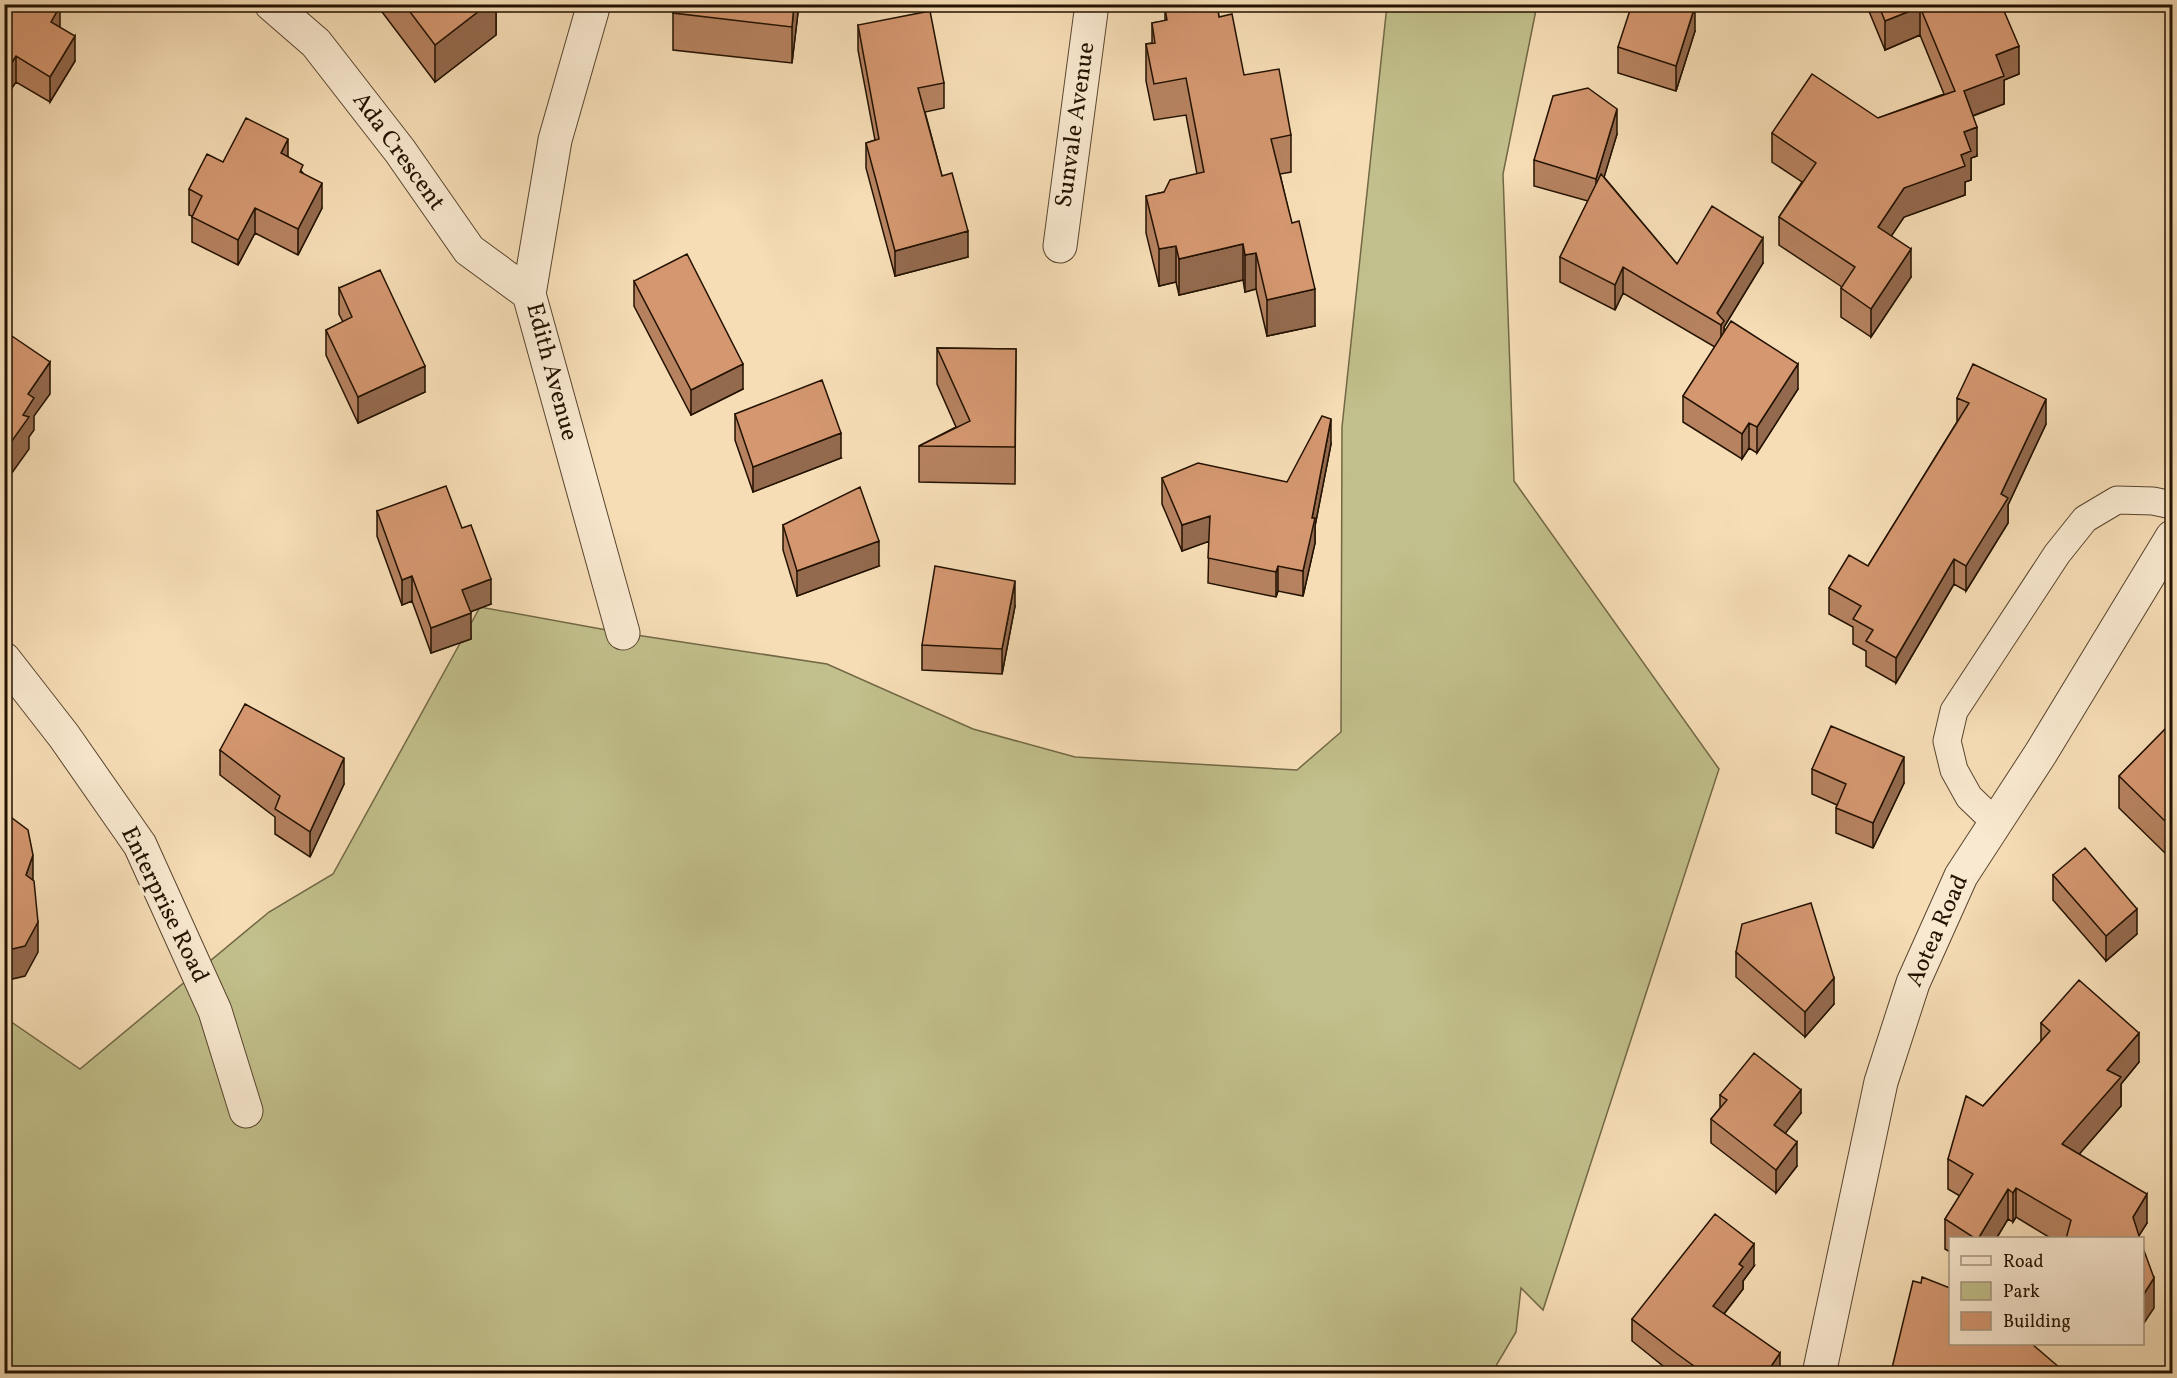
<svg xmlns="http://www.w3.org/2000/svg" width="2177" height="1378" viewBox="0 0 2177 1378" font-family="Vollkorn,serif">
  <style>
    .green { fill: #c1bf8b; stroke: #726846; stroke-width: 1.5 }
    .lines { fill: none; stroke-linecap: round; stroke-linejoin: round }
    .lane-casing { stroke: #58452e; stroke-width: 29 }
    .street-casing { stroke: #58452e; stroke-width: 35 }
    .lane { stroke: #f9e9d0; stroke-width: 27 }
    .street { stroke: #f9e9d0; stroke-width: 33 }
    .wall { fill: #b68260; stroke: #231200; stroke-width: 1.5 }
    .shaded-wall { fill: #946a4e; stroke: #231200; stroke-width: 1.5 }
    .building { fill: #d49770; stroke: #231200; stroke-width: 1.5 }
    .labels { text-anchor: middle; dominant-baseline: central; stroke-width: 6; stroke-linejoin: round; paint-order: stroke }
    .street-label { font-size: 24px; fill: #231200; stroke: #f9e9d0 }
  </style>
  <rect width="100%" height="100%" fill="#f6ddb6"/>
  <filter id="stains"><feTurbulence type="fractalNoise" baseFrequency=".00333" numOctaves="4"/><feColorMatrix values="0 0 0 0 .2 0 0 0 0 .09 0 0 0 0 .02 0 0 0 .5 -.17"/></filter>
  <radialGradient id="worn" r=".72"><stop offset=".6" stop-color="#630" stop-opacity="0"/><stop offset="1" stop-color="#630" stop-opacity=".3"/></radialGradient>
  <!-- green -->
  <path class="green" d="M1387,5H1537L1503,174L1514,481L1719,769L1543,1310L1521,1288L1516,1332L1497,1364L1496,1373H5L4,1017L80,1069L269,912L333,874L480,607L623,633L827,664L973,729L1075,757L1297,770L1341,732L1342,427Z"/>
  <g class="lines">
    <defs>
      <path id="lane" d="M1995,822L1969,797L1954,770L1947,741L1954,711L2057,554L2085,519L2117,500L2153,501L2172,505"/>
      <path id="street" d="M271,4L316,43L400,151L469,250L529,294
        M594,4L555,140L529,294L623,633
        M1060,246L1092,4
        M4,659L64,736L140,845L215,1011L246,1111
        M1819,1374L1881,1082L1913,983L1961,876L2041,753L2172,537"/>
    </defs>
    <!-- lane casing -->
    <use href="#lane" class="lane-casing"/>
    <!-- street casing -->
    <use href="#street" class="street-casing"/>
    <!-- lane -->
    <use href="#lane" class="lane"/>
    <!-- street -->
    <use href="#street" class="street"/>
  </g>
  <!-- wall -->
  <path class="wall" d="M4,4L60,28L75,61L50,102L16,82L9,92L4,89Z
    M376,4H496V35L435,82Z
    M799,4L792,63L673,50V13Z
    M1175,4H1217L1219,17L1244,75L1291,135V172L1280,174L1315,326L1267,336L1256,289L1245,292L1243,280L1179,295L1176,282L1159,286L1146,233V196L1164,192L1197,174L1186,115L1154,120L1146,81V44L1152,43V23L1165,21V9L1175,7Z
    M1866,4H2001L2019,74L2004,80V104L1973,116L1977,156L1971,158V180L1965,182V195L1904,217L1891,236L1911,277L1871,337L1841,317V288L1842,287L1779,245V217L1802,182L1772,162V133L1878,118L1944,94L1920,35L1885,50Z
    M858,25L944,83V108L925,112L942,176L968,257L895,276L866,168V143L875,140L858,50Z
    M1695,31L1676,91L1618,73V47Z
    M1617,134L1604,177L1677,264L1763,263L1724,327V332L1798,389L1757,453L1749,448L1742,459L1683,422V396L1715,347L1623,293L1615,310L1560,282V257L1588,201L1534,186V160Z
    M288,157L303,173L322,208L298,255L255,233L238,265L192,242V216L189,215V189L223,162Z
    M634,281L743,389L691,415L634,306Z
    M339,288L425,392L358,423L326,355V330L343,322L339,314Z
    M937,348L1016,349L1015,484L919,482V446L956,427L937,384Z
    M1957,398L2046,424L2008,505V523L1966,591L1954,584L1896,683L1866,666V651L1853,644V627L1829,614V588L1868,566L1957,422Z
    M735,414L841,458L753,492L735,440Z
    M1331,444L1315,526V543L1303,596L1278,591L1276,597L1208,583L1209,541L1182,551L1162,504V478L1287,482Z
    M377,511L491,604L470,612L471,639L431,653L412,601L402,605L377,536Z
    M783,525L879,566L797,596L783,550Z
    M1015,606L1002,674L922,670V645Z
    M2172,722V847L2166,854L2119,808V776Z
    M220,750L344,784L310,857L275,834V817L220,775Z
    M1812,769L1904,783L1873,848L1836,833V808L1837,805L1812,794Z
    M2053,875L2137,934L2106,961L2053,900Z
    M1736,952L1834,1004L1805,1037L1736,977Z
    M2041,1023L2139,1062L2121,1084V1106L2079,1154L2147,1223L2139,1235L2140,1239H2052L2016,1217L2013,1222L2008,1219L1996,1239H1950V1252L1945,1249V1219L1960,1196L1948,1189V1159L1983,1106L2041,1042Z
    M1720,1095L1801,1113L1785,1133L1797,1166L1776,1193L1711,1143V1119L1720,1108Z
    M1754,1266L1743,1281V1289L1724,1314L1780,1374H1673L1632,1341V1319Z
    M1950,1344L2067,1374H1892V1368Z"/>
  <!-- shaded-wall -->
  <path class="shaded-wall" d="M488,4H496V35L435,82V45Z
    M794,4H799L792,63V27Z
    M60,6V31L51,22Z
    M1695,6V31L1676,91V66Z
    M1920,7V35L1885,50V21Z
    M75,36V61L50,102V77Z
    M2019,46V74L2004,80V104L1964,119V91L1996,55Z
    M16,56V82L9,92V67Z
    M1617,109V134L1596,204V179Z
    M1977,127V156L1971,158V180L1965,182V195L1904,217L1878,256V227L1904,188L1961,155L1964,132Z
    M288,139V165L281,153Z
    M322,183V208L298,255V229Z
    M255,208V233L238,265V240Z
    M968,231V257L895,276V251Z
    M1763,238V263L1724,327V346L1721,350V325L1717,313Z
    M1243,244V280L1179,295V259Z
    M1176,246V282L1159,286V249Z
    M1911,249V277L1871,337V309Z
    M1256,253V289L1245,292V255Z
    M1623,267V293L1615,310V285Z
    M1315,289V326L1267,336V300Z
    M50,362V394L34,416V430L29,437V449L4,484V452L28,394Z
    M743,364V389L691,415V390Z
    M1798,364V389L1757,453V427Z
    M425,366V392L358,423V397Z
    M2046,399V424L2008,505V523L1966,591V566L2001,494Z
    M1331,419V444L1315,526V543L1303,596V571L1312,518Z
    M1749,423V448L1742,459V434Z
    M841,433V458L753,492V467Z
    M1210,516V541L1182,551V525Z
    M879,541V566L797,596V571Z
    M1954,559V584L1896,683V658Z
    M1278,566V591L1276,597V572Z
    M412,576V601L402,605V580Z
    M491,579V604L462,615V590Z
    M1015,581V606L1002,674V649Z
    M471,613V639L431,653V628Z
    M1904,757V783L1873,848V823Z
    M344,758V784L310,857V832Z
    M2172,815V847L2166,854V822Z
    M33,855V885L26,875Z
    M2137,909V934L2106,961V936Z
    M38,922V952L25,976L4,981V951Z
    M1834,978V1004L1805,1037V1012Z
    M2139,1033V1062L2121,1084V1106L2062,1174V1144L2107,1070Z
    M1801,1090V1113L1774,1148V1125Z
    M1797,1142V1166L1776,1193V1170Z
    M2016,1188V1217L2013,1222V1193Z
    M2008,1189V1219L1996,1239H1978Z
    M2147,1194V1223L2137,1239L2133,1217Z
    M1754,1244V1266L1743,1281V1289L1713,1328V1306L1739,1264Z
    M2154,1278V1308L2142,1326V1297Z
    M1780,1353V1374H1766Z"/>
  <!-- building -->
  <path class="building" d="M4,4H59L60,6L51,22L75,36L50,77L16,56L9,67L4,64Z
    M404,4H488L435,45Z
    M675,4H794L792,27L673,13Z
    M1176,4H1217L1219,17L1232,14L1244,75L1279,69L1291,135L1271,139L1292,223L1299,221L1315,289L1267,300L1256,253L1245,255L1243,244L1179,259L1176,246L1159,249L1146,196L1164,192L1170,180L1204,172L1186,78L1154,84L1146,44L1155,43L1152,23L1167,20L1165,9L1177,7Z
    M1632,4H1693L1695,6L1676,66L1618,47Z
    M1878,4H2001L2019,46L1996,55L2004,76L1964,91L1977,127L1964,132L1971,151L1961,155L1965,166L1904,188L1878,227L1911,249L1871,309L1841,288L1855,267L1779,217L1816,163L1772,133L1812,74L1878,118L1955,91L1920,7L1885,21Z
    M930,11L944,83L918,88L942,176L952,173L968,231L895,251L866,143L879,139L858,25Z
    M1588,88L1617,109L1596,179L1534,160L1553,96Z
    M246,118L288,139L281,153L303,165L300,172L322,183L298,229L255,208L238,240L192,217L202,196L189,189L207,154L223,162Z
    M1601,174L1677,264L1712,206L1763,238L1717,313L1724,321L1721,325L1623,267L1615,285L1560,257Z
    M687,254L743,364L691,390L634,281Z
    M380,270L425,366L358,397L326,330L352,317L339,288Z
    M1731,321L1798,364L1757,427L1749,423L1742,434L1683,396Z
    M6,332L50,362L28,394L34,398L23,415L29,417L4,452V335Z
    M937,348L1016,349L1015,447L919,446L970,421Z
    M1973,364L2046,399L2001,494L2008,498L1966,566L1954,559L1896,658L1866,641L1873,630L1853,619L1861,606L1829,588L1849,555L1868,566L1969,403L1957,398Z
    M822,380L841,433L753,467L735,414Z
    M1322,416L1331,419L1312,518H1315L1303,571L1278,566L1276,572L1208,558L1210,516L1182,525L1162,478L1198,463L1287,482Z
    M446,486L462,528L471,525L491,579L462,590L471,613L431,628L412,576L402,580L377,511Z
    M860,487L879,541L797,571L783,525Z
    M935,566L1015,581L1002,649L922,645Z
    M245,704L344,758L310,832L275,809L280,796L220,750Z
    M2172,722V815L2166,822L2119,776Z
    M1831,726L1904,757L1873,823L1836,808L1846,784L1812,769Z
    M4,812L28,830L33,855L26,875L34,881L38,922L25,946L4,951Z
    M2085,848L2137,909L2106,936L2053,875Z
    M1811,903L1834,978L1805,1012L1736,952L1742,924Z
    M2079,980L2139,1033L2107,1070L2121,1077L2062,1144L2147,1194L2133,1217L2140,1239H2066L2071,1220L2016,1188L2013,1193L2008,1189L1978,1239H1976L1945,1219L1973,1174L1948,1159L1966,1096L1983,1106L2050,1031L2041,1023Z
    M1754,1053L1801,1090L1774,1125L1797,1142L1776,1170L1711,1119L1727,1100L1720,1095Z
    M1715,1214L1754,1244L1739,1264L1743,1267L1713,1306L1780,1353L1766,1374H1705L1676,1353L1632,1319Z
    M2142,1245L2154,1278L2142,1297Z
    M1922,1277L1950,1288V1344H2032L2067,1374H1910L1892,1368L1913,1281L1921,1283Z"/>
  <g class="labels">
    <!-- street labels -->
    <g class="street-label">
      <text transform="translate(1076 125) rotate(-82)">Sunvale Avenue</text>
      <text transform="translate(398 152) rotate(54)">Ada Crescent</text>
      <text transform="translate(551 372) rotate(75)">Edith Avenue</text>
      <text transform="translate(164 905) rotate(64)">Enterprise Road</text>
      <text transform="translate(1938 931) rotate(-66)">Aotea Road</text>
    </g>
  </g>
  <!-- margin -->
  <rect width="2177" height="1378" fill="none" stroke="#f6ddb6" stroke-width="24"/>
  <rect x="6" y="6" width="2165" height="1366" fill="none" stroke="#231200" stroke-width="3"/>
  <rect x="12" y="12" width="2153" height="1354" fill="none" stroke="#231200" stroke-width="1.5"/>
  <!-- legend -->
  <rect x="1949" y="1237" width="195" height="108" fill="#f9e9d0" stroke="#a3937d" stroke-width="1.5"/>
  <rect x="1961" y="1256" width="30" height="9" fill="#f9e9d0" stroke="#a3937d" stroke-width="1.5"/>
  <text x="2003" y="1267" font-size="18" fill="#231200">Road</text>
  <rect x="1961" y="1282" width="30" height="18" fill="#c1bf8b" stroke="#a3937d" stroke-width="1.5"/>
  <text x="2003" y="1297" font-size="18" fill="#231200">Park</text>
  <rect x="1961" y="1312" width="30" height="18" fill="#d49770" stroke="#a3937d" stroke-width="1.5"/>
  <text x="2003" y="1327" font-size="18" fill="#231200">Building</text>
  <rect width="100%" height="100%" filter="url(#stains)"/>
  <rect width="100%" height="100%" fill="url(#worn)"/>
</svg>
